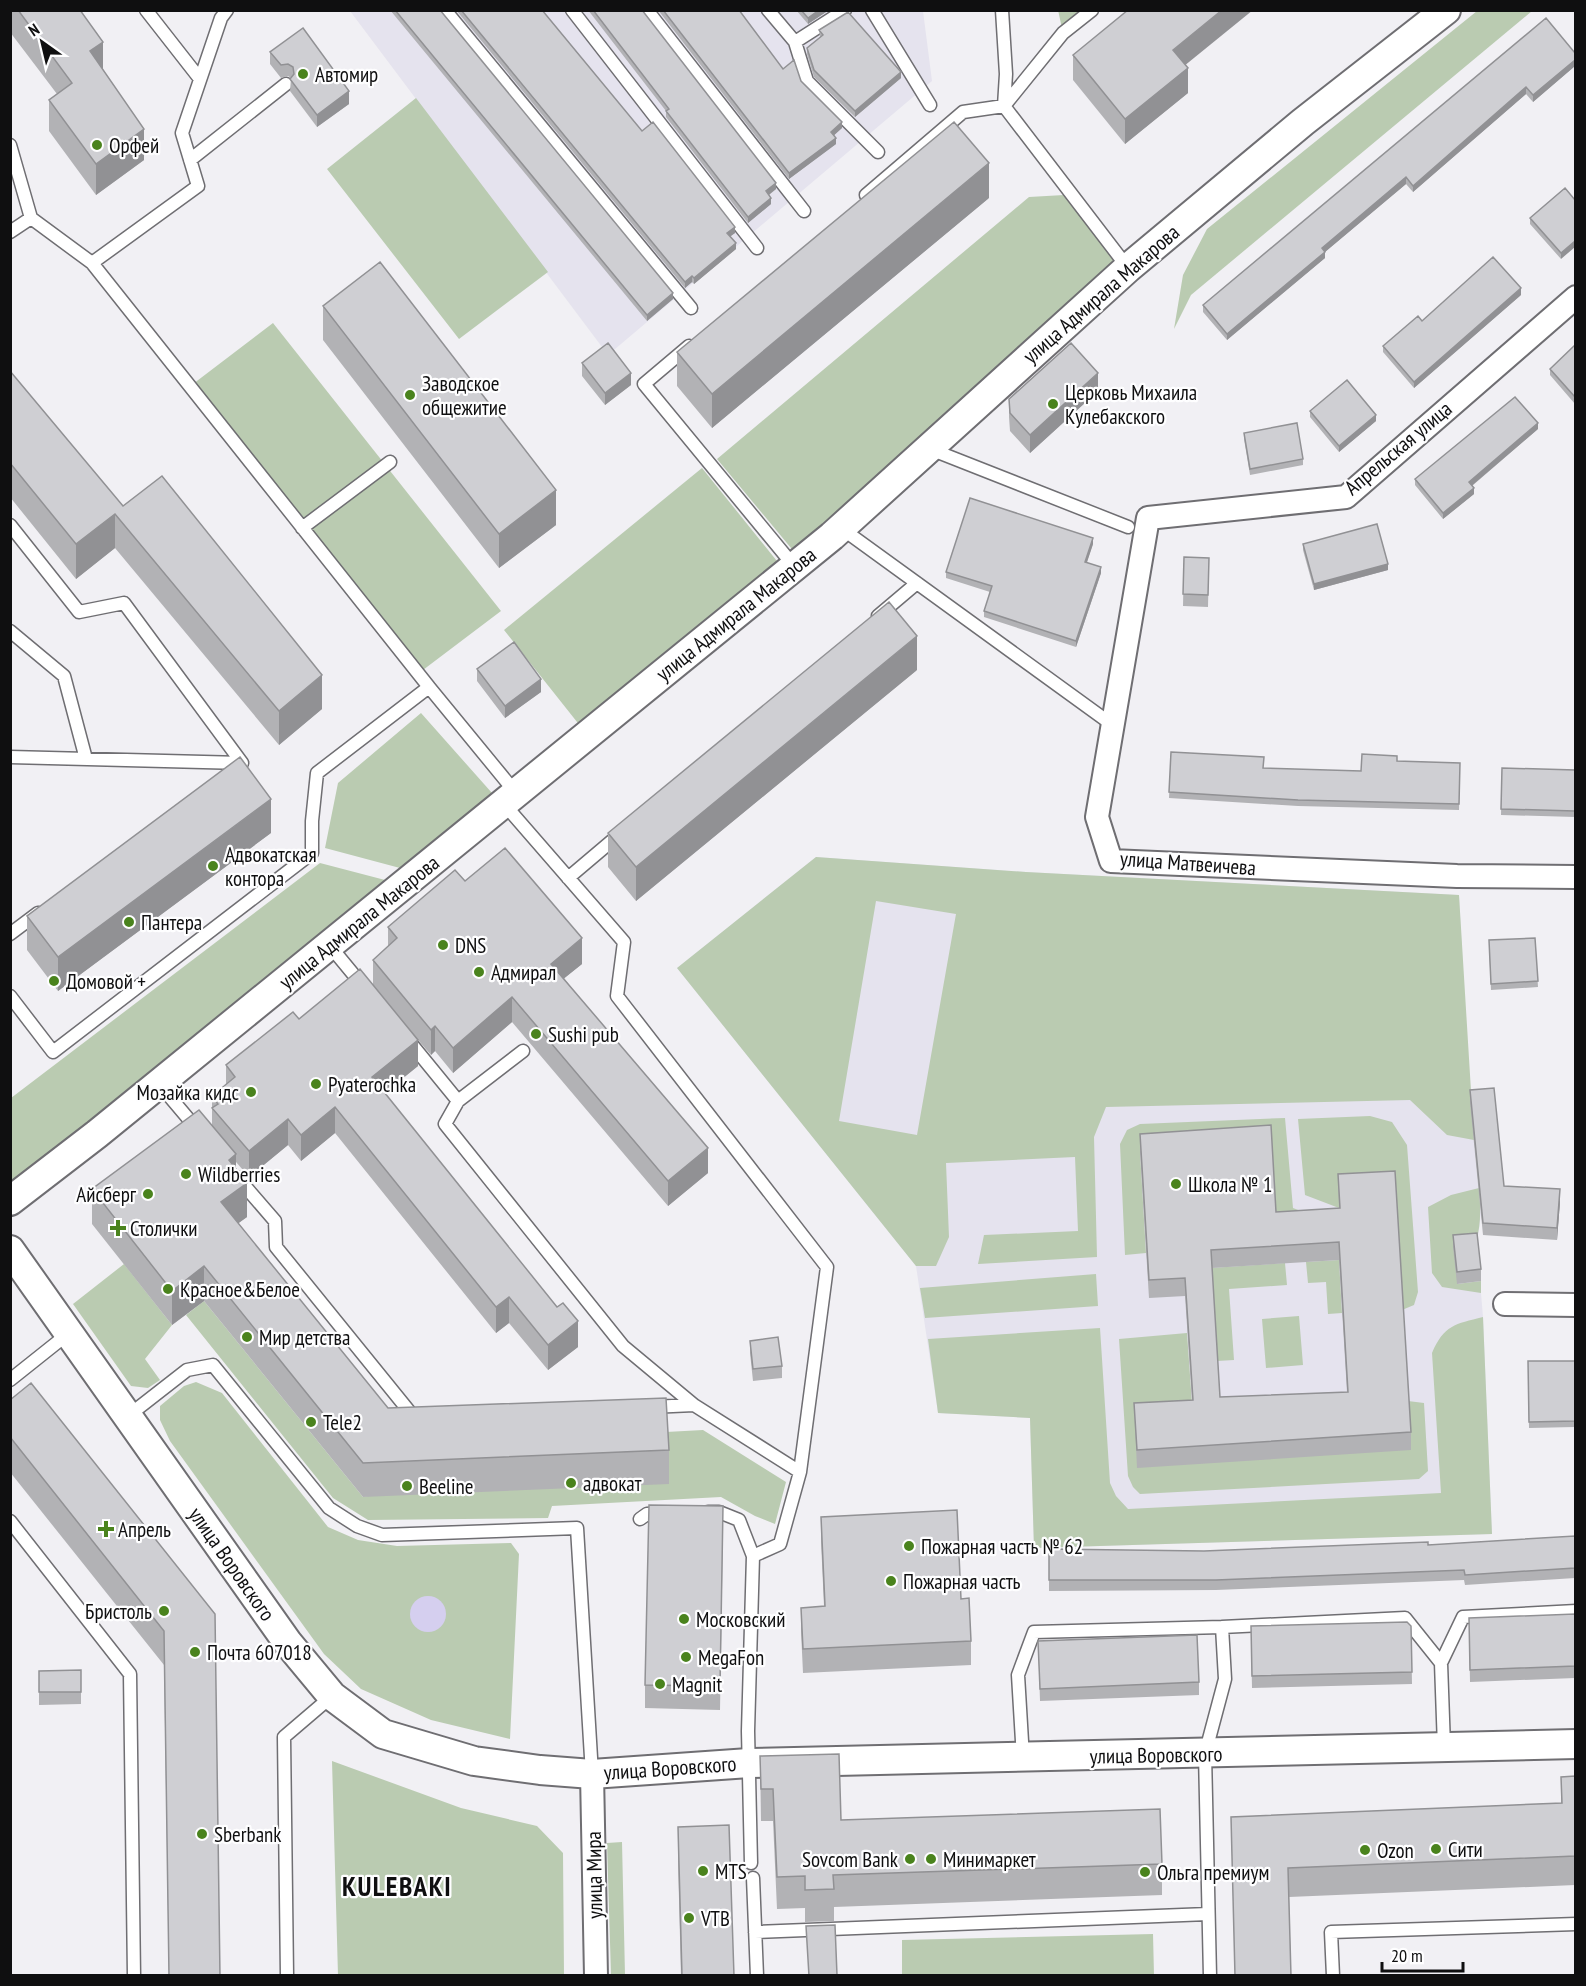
<svg xmlns="http://www.w3.org/2000/svg" width="1586" height="1986" viewBox="0 0 1586 1986" font-family="'PT Sans Narrow',sans-serif">
  <style>
    .built { fill: #e5e3ee }
    .green { fill: #bacbb1; fill-rule: evenodd }
    .water { fill: #d5cfef }
    .lines { fill: none; stroke-linecap: round; stroke-linejoin: round }
    .service-casing { stroke: #6f6e72; stroke-width: 15 }
    .minor-casing { stroke: #6f6e72; stroke-width: 26 }
    .tertiary-casing { stroke: #6f6e72; stroke-width: 32 }
    .service { stroke: #fff; stroke-width: 12 }
    .minor { stroke: #fff; stroke-width: 22 }
    .tertiary { stroke: #fff; stroke-width: 28 }
    .wall { fill: #b2b2b5; fill-rule: evenodd }
    .shaded-wall { fill: #919194 }
    .building { fill: #cfcfd3; stroke: #919194; stroke-width: 1.5; fill-rule: evenodd }
    .poi-dot { fill: #4a831d; stroke: #fefeff; stroke-width: 2 }
    .labels { text-anchor: middle; dominant-baseline: central; stroke-width: 4.5; stroke-linejoin: round; paint-order: stroke }
    .poi-label { font-size: 21px; fill: #0f0f10; stroke: #fefeff; text-anchor: start }
    .street-label { font-size: 21px; fill: #0f0f10; stroke: #fefeff }
    .district-label { font-size: 27px; font-weight: bold; letter-spacing: 1.5px; fill: #0f0f10; stroke: #fefeff }
  </style>
  <rect width="100%" height="100%" fill="#f1f0f4"/>
  <!-- built -->
  <path class="built" d="M350,11H923L932,81L608,355Z
    M816,857L1026,872L1459,895L1470,1102L1481,1214L1477,1245L1483,1317L1492,1534L1034,1548L1030,1418L938,1413L916,1266L677,968Z"/>
  <!-- green -->
  <path class="green" d="M1058,10L1092,11L1063,33Z
    M1477,11H1532L1191,295L1174,329L1183,275L1207,229Z
    M416,98L548,272L459,339L327,169Z
    M1064,195L1118,266L796,554L717,459L1029,197Z
    M273,323L501,611L419,673L189,387Z
    M702,468L781,566L581,727L504,630Z
    M421,713L492,793L400,868L325,848L338,783Z
    M816,857L1026,872L1459,895L1474,1140L1447,1135L1410,1100L1106,1107L1094,1137L1097,1257L978,1264L984,1235L1078,1231L1075,1157L946,1163L949,1237L936,1266H916L677,968ZM876,901L956,914L917,1135L839,1121Z
    M320,863L385,880L11,1185V1098Z
    M1370,1116L1392,1122L1407,1145L1418,1292L1414,1305L1402,1310L1339,1192V1208L1305,1195L1298,1119Z
    M1285,1118L1293,1208L1340,1226L1276,1230L1140,1152L1146,1253L1125,1255L1120,1144L1127,1130L1140,1124Z
    M1479,1188C1483,1233 1477,1244 1457,1284L1481,1281V1293L1442,1287L1432,1273L1428,1207L1451,1195Z
    M1339,1260L1342,1313L1328,1314L1326,1282L1308,1283L1306,1262Z
    M1285,1263L1287,1285L1229,1289L1234,1360L1217,1361L1211,1268Z
    M124,1264L172,1325L145,1359L160,1380L148,1388L131,1386L73,1304Z
    M1096,1274L1098,1306L925,1318L920,1288Z
    M204,1301L363,1497L666,1432L703,1430L786,1482L775,1524L755,1516L721,1497L552,1506L548,1518L368,1520L333,1498L186,1315Z
    M1299,1316L1303,1365L1266,1368L1262,1319Z
    M1483,1317L1492,1534L1034,1548L1030,1418L938,1413L928,1339L1100,1328L1110,1483L1116,1496L1128,1509L1441,1493L1432,1353C1444,1325 1455,1324 1483,1317Z
    M1187,1333L1193,1418L1408,1401L1424,1403L1428,1471L1419,1479L1140,1494L1133,1487L1128,1476L1119,1339Z
    M196,1382L222,1393L328,1527L358,1540L397,1546L511,1543L519,1554L510,1739L431,1720L361,1689L324,1654L170,1441L160,1420V1406L184,1386Z
    M332,1761L461,1808L537,1826L563,1853L564,1975H338Z
    M622,1842L625,1975H611L607,1843Z
    M1153,1934L1154,1975H902V1940Z"/>
  <!-- water -->
  <path class="water" d="M410 1614a18 18 0 1 1 36 0a18 18 0 1 1-36 0Z"/>
  <g class="lines">
    <defs>
      <path id="service" d="M146,10L200,79
        M445,10L691,308
        M572,10L757,248
        M647,10L804,211
        M768,10L795,42L807,81L878,152
        M872,10L930,105
        M1002,10L1006,74L1004,106L1128,268
        M795,42L845,10
        M10,145L31,218L92,263L429,687
        M190,160L286,84
        M866,195L963,112L1004,106L1063,33L1092,10
        M10,232L31,218
        M92,263L198,186L182,133L221,18L227,10
        M689,346L644,384L794,566
        M930,449L1128,527
        M10,525L79,612L124,603L242,763
        M302,528L390,462
        M841,528L1114,726
        M878,616L917,583
        M10,631L64,676L86,759
        M10,757L242,763
        M504,804L624,942L617,996L827,1267L800,1472
        M568,878L620,834
        M10,934L38,913
        M330,946L363,986
        M10,996L53,1052L312,853V821L317,773L429,687L516,793
        M409,1041L458,1101L445,1124L623,1346L694,1405
        M159,1084L197,1129
        M458,1101L523,1051
        M237,1177L275,1221L276,1247L413,1416H418
        M10,1380L69,1333
        M651,1407L694,1405L800,1472L780,1544L753,1556L748,1731L751,1863
        M128,1416L187,1370L213,1365L329,1508L357,1526L382,1535L577,1528L592,1774
        M708,1512H719L739,1520L753,1556
        M640,1519L647,1514L663,1513
        M10,1521L130,1674L134,1976
        M1222,1627L1405,1618L1441,1663
        M1444,1747L1441,1663L1463,1617L1576,1611
        M1023,1758L1018,1675L1034,1632L1222,1627L1225,1679L1205,1754L1210,1976
        M753,1878L757,1976
        M755,1932L1208,1914
        M287,1976L284,1737L332,1696
        M1333,1976L1331,1932L1576,1924"/>
      <path id="minor" d="M1576,297L1346,497L1148,518L1097,817L1111,861L1457,876L1576,877
        M1505,1304L1576,1305
        M592,1774L596,1976"/>
      <path id="tertiary" d="M10,1201L97,1134L832,536L1128,268L1303,122L1446,10
        M10,1250L288,1643L332,1696L383,1734L474,1761L540,1770L592,1774L749,1763L1576,1744"/>
    </defs>
    <!-- service casing -->
    <use href="#service" class="service-casing"/>
    <!-- minor casing -->
    <use href="#minor" class="minor-casing"/>
    <!-- tertiary casing -->
    <use href="#tertiary" class="tertiary-casing"/>
    <!-- service -->
    <use href="#service" class="service"/>
    <!-- minor -->
    <use href="#minor" class="minor"/>
    <!-- tertiary -->
    <use href="#tertiary" class="tertiary"/>
  </g>
  <!-- wall -->
  <path class="wall" d="M10,10H80L103,69L144,160L96,195L49,131V100L57,94L10,32Z
    M390,10H440L673,299L647,321Z
    M456,10H542L642,131L735,233L730,236L736,249L694,284L692,282L685,288Z
    M588,10H642L776,189L769,195L771,204L748,223L666,117V111Z
    M658,10H739L783,69L801,81L842,128L834,135L836,144L789,179Z
    M796,10H829L808,24Z
    M819,30L901,78L855,117L814,77L807,54V48L820,37Z
    M270,52L349,104L317,127L290,91L291,78L288,76L281,78L270,64Z
    M1575,53V66L1533,102L1526,94L1413,192L1406,184L1325,252V258L1227,340L1203,312V305Z
    M1073,55L1185,65L1188,93L1125,144L1073,80Z
    M1565,188L1561,259L1530,224V218Z
    M989,198L712,428L677,386V352Z
    M1521,295L1414,388L1383,352V346L1422,321Z
    M323,306L556,525L499,568L323,340Z
    M1575,345V404L1550,375V369Z
    M582,363L631,385L605,405L582,376Z
    M10,371L123,506L322,709L279,745L115,548L76,579L10,497Z
    M1098,391L1030,453L1010,431L1009,417V399Z
    M1310,411L1376,421L1339,452L1310,417Z
    M1538,429L1472,486L1474,494L1443,519L1415,485V479Z
    M1244,433L1303,459V465L1250,475L1244,439Z
    M1093,544L1087,562L1101,573L1076,647L984,617V611L990,592L946,578V572Z
    M1303,544L1388,570L1314,590L1303,550Z
    M1184,557L1209,558L1208,607L1183,606Z
    M477,669L541,692L505,718L477,681Z
    M917,670L636,901L608,867V833Z
    M1171,752L1264,768L1361,771L1397,761L1460,763L1459,810L1298,806L1169,798Z
    M1502,768L1575,770V817L1501,815Z
    M271,833L58,991L27,950V916Z
    M465,881L582,964L564,978L708,1173L668,1206L512,1022L453,1073L435,1051L431,1055L418,1040V1066L385,1093L578,1347L548,1370L509,1323L496,1333L335,1133L301,1161L288,1145L249,1177L236,1162V1169L247,1217L238,1223L388,1408L669,1450V1484L363,1497L204,1301L172,1325L92,1224V1189L212,1125V1096L226,1085V1065L299,1019L373,985V960L388,947V927Z
    M1535,938L1538,987L1491,990L1489,947Z
    M1470,1090L1504,1186L1560,1202L1557,1240L1483,1235L1470,1103Z
    M1140,1134L1276,1212L1339,1208L1338,1174L1411,1432V1450L1137,1468L1134,1403L1192,1400L1185,1296L1149,1298L1140,1152ZM1339,1260L1347,1392L1220,1397L1212,1268Z
    M1453,1235L1481,1269V1281L1457,1284L1453,1247Z
    M750,1341L782,1366V1378L753,1381L750,1353Z
    M1528,1361H1575V1427L1529,1428Z
    M10,1400L215,1614L220,1976H169L164,1665L10,1472Z
    M821,1517L961,1599L971,1641V1665L803,1673L801,1631V1608L824,1606L821,1541Z
    M723,1530L720,1710L645,1708V1685Z
    M1575,1536V1578L1465,1585L1464,1580L1216,1590L1049,1591V1549L1204,1551L1428,1545Z
    M1575,1614V1678L1470,1682L1469,1630Z
    M1411,1626L1412,1684L1252,1688L1251,1639Z
    M1038,1641L1199,1682V1695L1040,1701Z
    M81,1670V1704L39,1705V1671Z
    M760,1756L841,1820L1162,1864V1895L834,1907V1921L805,1922V1908L777,1909L773,1821H761Z
    M1575,1776V1885L1289,1897L1291,1976H1235L1231,1817L1561,1803V1777Z
    M678,1827L734,1976H681L678,1861Z"/>
  <!-- shaded-wall -->
  <path class="shaded-wall" d="M819,10H829L808,24V18Z
    M1222,10H1253L1173,75V50Z
    M103,42V73L90,51Z
    M1575,60V66L1533,102V95Z
    M1188,68V93L1125,144V119Z
    M901,72V78L855,117V111Z
    M1526,87V94L1413,192V186Z
    M349,91V104L317,127V115Z
    M842,122V128L831,138V132Z
    M144,129V160L96,195V164Z
    M836,138V144L789,179V173Z
    M989,163V198L712,428V394Z
    M1406,177V184L1325,252V258L1227,340V334L1322,248Z
    M776,183V189L766,197V191Z
    M771,198V204L748,223V217Z
    M735,227V233L727,239V233Z
    M1575,241V247L1561,259V253Z
    M736,243V249L694,284V278Z
    M692,276V282L685,288V282Z
    M1521,288V295L1414,388V382Z
    M673,293V299L647,321V315Z
    M631,373V385L605,405V393Z
    M1098,373V391L1030,453V435Z
    M1376,415V421L1339,452V446Z
    M1538,423V429L1469,488V482Z
    M1474,488V494L1443,519V513Z
    M556,490V525L499,568V534Z
    M115,514V548L76,579V544Z
    M1093,538V544L1085,568V562Z
    M1388,564V570L1314,590V584Z
    M1101,567V573L1076,647V641Z
    M917,636V670L636,901V867Z
    M322,675V709L279,745V711Z
    M541,679V692L505,718V706Z
    M271,799V833L58,991V957Z
    M582,938V964L551,989V964Z
    M512,997V1022L453,1073V1048Z
    M435,1026V1051L431,1055V1030Z
    M418,1040V1066L372,1103V1077Z
    M335,1107V1133L301,1161V1135Z
    M288,1119V1145L249,1177V1151Z
    M708,1148V1173L668,1206V1181Z
    M236,1154V1188L229,1160Z
    M247,1183V1217L221,1236V1202Z
    M1560,1189V1202L1557,1240V1228Z
    M204,1266V1301L172,1325V1291Z
    M509,1297V1323L496,1333V1307Z
    M578,1321V1347L548,1370V1345Z"/>
  <!-- building -->
  <path class="building" d="M18,10H80L103,42L90,51L144,129L96,164L49,100L72,83Z
    M395,10H440L673,293L647,315Z
    M461,10H542L642,131L653,122L735,227L727,233L736,243L694,278L692,276L685,282Z
    M593,10H642L776,183L766,191L771,198L748,217L666,111L669,109Z
    M663,10H739L783,69L794,60L801,81L842,122L831,132L836,138L789,173Z
    M801,10H819L808,18Z
    M1128,10H1222L1173,50L1188,68L1125,119L1073,55Z
    M848,12L901,72L855,111L814,70L807,48L823,35L819,30Z
    M1546,18L1575,53V60L1533,95L1526,87L1413,186L1406,177L1322,248L1325,252L1227,334L1203,305Z
    M303,28L349,91L317,115L290,79L294,74L293,67L288,64L281,65L270,52Z
    M954,122L989,163L712,394L677,352Z
    M1565,188L1575,200V241L1561,253L1530,218Z
    M1493,257L1521,288L1414,382L1383,346L1418,316L1422,321Z
    M380,262L556,490L499,534L323,306Z
    M608,343L631,373L605,393L582,363Z
    M1071,343L1098,373L1030,435L1010,413L1009,399Z
    M1575,345V397L1550,369Z
    M10,371L123,506L162,476L322,675L279,711L115,514L76,544L10,463Z
    M1347,380L1376,415L1339,446L1310,411Z
    M1515,397L1538,423L1469,482L1474,488L1443,513L1415,479Z
    M1297,423L1303,459L1250,469L1244,433Z
    M970,498L1093,538L1085,562L1101,567L1076,641L984,611L992,586L946,572Z
    M1377,524L1388,564L1314,584L1303,544Z
    M1184,557L1209,558L1208,595L1183,594Z
    M889,602L917,636L636,867L608,833Z
    M514,642L541,679L505,706L477,669Z
    M1171,752L1264,757L1263,768L1361,771L1362,754L1397,756V761L1460,763L1459,804L1298,800L1169,792Z
    M240,757L271,799L58,957L27,916Z
    M1502,768L1575,770V811L1501,809Z
    M505,848L582,938L551,964L708,1148L668,1181L512,997L453,1048L435,1026L431,1030L373,960L397,938L388,927L455,870L465,881Z
    M1535,938L1538,981L1491,984L1489,940Z
    M360,969L418,1040L372,1077L557,1307L563,1303L578,1321L548,1345L509,1297L496,1307L335,1107L301,1135L288,1119L249,1151L212,1108L218,1104L212,1096L235,1077L226,1065L293,1012L299,1019Z
    M1494,1088L1504,1186L1560,1189L1557,1228L1483,1223L1470,1090Z
    M199,1110L236,1154L229,1160L247,1183L221,1202L388,1408L666,1398L669,1450L363,1463L204,1266L172,1291L92,1189Z
    M1271,1125L1276,1212L1340,1208L1338,1174L1395,1171L1411,1432L1137,1450L1134,1403L1193,1400L1185,1278L1149,1280L1140,1134ZM1339,1242L1348,1392L1220,1397L1211,1250Z
    M1477,1233L1481,1269L1457,1272L1453,1235Z
    M778,1337L782,1366L753,1369L750,1341Z
    M1528,1361H1575V1421L1529,1422Z
    M31,1383L215,1614L220,1976H169L164,1631L10,1437V1400Z
    M649,1505L723,1506L720,1686L645,1685Z
    M957,1510L961,1599L969,1598L971,1641L803,1649L801,1608L825,1606L821,1517Z
    M1575,1536V1568L1465,1575L1464,1570L1216,1580H1049V1549L1204,1551L1428,1542V1545Z
    M1575,1614V1666L1470,1670L1469,1618Z
    M1407,1622L1411,1626L1412,1672L1252,1676L1251,1626Z
    M1197,1635L1199,1682L1040,1689L1038,1641Z
    M81,1670V1692H39V1671Z
    M839,1754L841,1820L1160,1809L1162,1864L833,1875L834,1889L805,1890V1876L777,1877L773,1789H761L760,1756Z
    M1575,1776V1856L1288,1868L1291,1976H1235L1231,1817L1562,1803L1561,1777Z
    M729,1825L734,1976H682L678,1827Z
    M835,1925L837,1975L809,1976L806,1926Z"/>
  <!-- markers -->
  <g class="poi-dot">
    <circle cx="303" cy="74" r="6"/>
    <circle cx="97" cy="145" r="6"/>
    <circle cx="410" cy="395" r="6"/>
    <circle cx="1053" cy="404" r="6"/>
    <circle cx="213" cy="866" r="6"/>
    <circle cx="129" cy="922" r="6"/>
    <circle cx="443" cy="945" r="6"/>
    <circle cx="479" cy="972" r="6"/>
    <circle cx="54" cy="981" r="6"/>
    <circle cx="536" cy="1034" r="6"/>
    <circle cx="316" cy="1084" r="6"/>
    <circle cx="251" cy="1092" r="6"/>
    <circle cx="186" cy="1174" r="6"/>
    <circle cx="1176" cy="1184" r="6"/>
    <circle cx="148" cy="1194" r="6"/>
    <path d="M115 1219h6v6h6v6h-6v6h-6v-6h-6v-6h6z"/>
    <circle cx="168" cy="1289" r="6"/>
    <circle cx="247" cy="1337" r="6"/>
    <circle cx="311" cy="1422" r="6"/>
    <circle cx="571" cy="1483" r="6"/>
    <circle cx="407" cy="1486" r="6"/>
    <path d="M103 1520h6v6h6v6h-6v6h-6v-6h-6v-6h6z"/>
    <circle cx="909" cy="1546" r="6"/>
    <circle cx="891" cy="1581" r="6"/>
    <circle cx="164" cy="1611" r="6"/>
    <circle cx="684" cy="1619" r="6"/>
    <circle cx="195" cy="1652" r="6"/>
    <circle cx="686" cy="1657" r="6"/>
    <circle cx="660" cy="1684" r="6"/>
    <circle cx="202" cy="1834" r="6"/>
    <circle cx="1436" cy="1849" r="6"/>
    <circle cx="1365" cy="1850" r="6"/>
    <circle cx="910" cy="1859" r="6"/>
    <circle cx="931" cy="1859" r="6"/>
    <circle cx="703" cy="1871" r="6"/>
    <circle cx="1145" cy="1872" r="6"/>
    <circle cx="689" cy="1918" r="6"/>
  </g>
  <g class="labels">
    <!-- poi labels -->
    <g class="poi-label">
      <text x="315" y="74">Автомир</text>
      <text x="109" y="145">Орфей</text>
      <text x="422" y="383">Заводское<tspan x="422" dy="24">общежитие</tspan></text>
      <text x="1065" y="392">Церковь Михаила<tspan x="1065" dy="24">Кулебакского</tspan></text>
      <text x="225" y="854">Адвокатская<tspan x="225" dy="24">контора</tspan></text>
      <text x="141" y="922">Пантера</text>
      <text x="455" y="945">DNS</text>
      <text x="491" y="972">Адмирал</text>
      <text x="66" y="981">Домовой +</text>
      <text x="548" y="1034">Sushi pub</text>
      <text x="328" y="1084">Pyaterochka</text>
      <text x="239" y="1092" text-anchor="end">Мозайка кидс</text>
      <text x="198" y="1174">Wildberries</text>
      <text x="1188" y="1184">Школа № 1</text>
      <text x="136" y="1194" text-anchor="end">Айсберг</text>
      <text x="130" y="1228">Столички</text>
      <text x="180" y="1289">Красное&amp;Белое</text>
      <text x="259" y="1337">Мир детства</text>
      <text x="323" y="1422">Tele2</text>
      <text x="583" y="1483">адвокат</text>
      <text x="419" y="1486">Beeline</text>
      <text x="118" y="1529">Апрель</text>
      <text x="921" y="1546">Пожарная часть № 62</text>
      <text x="903" y="1581">Пожарная часть</text>
      <text x="152" y="1611" text-anchor="end">Бристоль</text>
      <text x="696" y="1619">Московский</text>
      <text x="207" y="1652">Почта 607018</text>
      <text x="698" y="1657">MegaFon</text>
      <text x="672" y="1684">Magnit</text>
      <text x="214" y="1834">Sberbank</text>
      <text x="1448" y="1849">Сити</text>
      <text x="1377" y="1850">Ozon</text>
      <text x="898" y="1859" text-anchor="end">Sovcom Bank</text>
      <text x="943" y="1859">Минимаркет</text>
      <text x="715" y="1871">MTS</text>
      <text x="1157" y="1872">Ольга премиум</text>
      <text x="701" y="1918">VTB</text>
    </g>
    <!-- street labels -->
    <g class="street-label">
      <text transform="translate(1101 294) rotate(-41)">улица Адмирала Макарова</text>
      <text transform="translate(1398 448) rotate(-40)">Апрельская улица</text>
      <text transform="translate(736 614) rotate(-39)">улица Адмирала Макарова</text>
      <text transform="translate(1188 863) rotate(4)">улица Матвеичева</text>
      <text transform="translate(359 922) rotate(-39)">улица Адмирала Макарова</text>
      <text transform="translate(232 1564) rotate(55)">улица Воровского</text>
      <text transform="translate(1156 1755) rotate(-1)">улица Воровского</text>
      <text transform="translate(670 1768) rotate(-4)">улица Воровского</text>
      <text transform="translate(594 1875) rotate(-91)">улица Мира</text>
    </g>
    <!-- district labels -->
    <g class="district-label">
      <text x="397" y="1886">KULEBAKI</text>
    </g>
  </g>
  <!-- border -->
  <rect width="1586" height="1986" fill="none" stroke="#0f0f10" stroke-width="24"/>
  <!-- north arrow -->
  <g transform="translate(42 42) rotate(326)" stroke="#fefeff" stroke-width="4.5" paint-order="stroke">
  <path d="M0-4.5L10 22L0 15L-10 22Z" fill="#0f0f10"/>
  <text y="-9" font-size="16" font-weight="bold" text-anchor="middle" fill="#0f0f10">N</text>
  </g>
  <!-- scale -->
  <path d="M1382 1962v9h81v-9" fill="none" stroke="#0f0f10" stroke-width="3"/>
  <text x="1391" y="1962" font-size="18" fill="#0f0f10" stroke="#fefeff" stroke-width="4.5" paint-order="stroke">20 m</text>
</svg>
